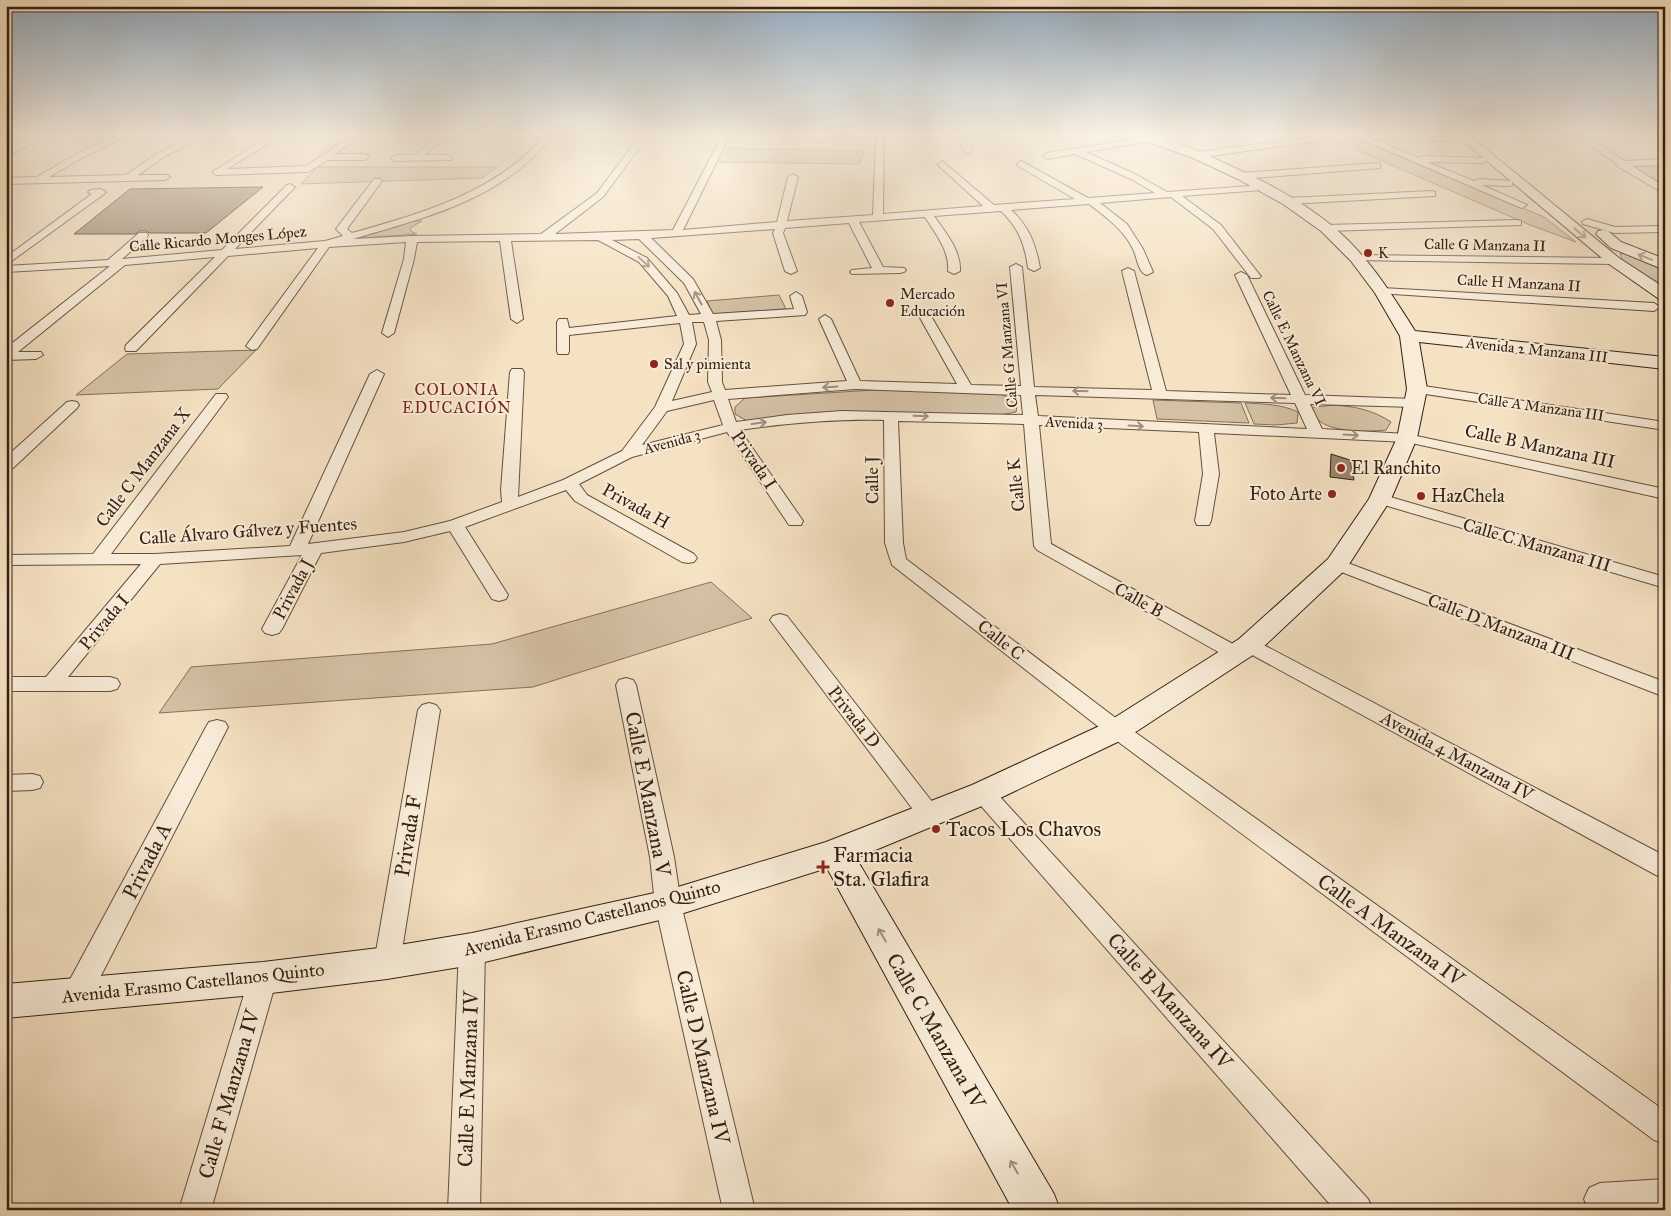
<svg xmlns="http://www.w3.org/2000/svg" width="1671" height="1216" viewBox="0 0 1671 1216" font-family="'IM FELL Great Primer',serif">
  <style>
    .green { fill: #d4c1a5; stroke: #84705c }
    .building { fill: #99856e; stroke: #352012 }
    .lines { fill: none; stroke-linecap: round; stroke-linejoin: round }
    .street-casing { stroke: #65503e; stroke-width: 2 }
    .secondary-casing { stroke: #352012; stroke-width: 2 }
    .street { fill: #f8ecd8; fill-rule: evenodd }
    .secondary { fill: #f8ecd8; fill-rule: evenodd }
    .oneway { stroke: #a0907f }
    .poi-dot { fill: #8f2418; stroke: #f8ecd8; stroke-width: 2 }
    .labels { text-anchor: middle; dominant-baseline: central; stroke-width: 4; stroke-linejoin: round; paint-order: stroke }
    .far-street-label { font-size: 15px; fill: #352012; stroke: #f8ecd8 }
    .far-poi-label { font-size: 15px; fill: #352012; stroke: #f8ecd8; text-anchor: start }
    .far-neighbourhood-label { font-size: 16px; letter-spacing: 1px; fill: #7a1f14; stroke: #f8ecd8 }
    .street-label { font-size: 18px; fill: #352012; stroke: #f8ecd8 }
    .poi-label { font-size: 18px; fill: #352012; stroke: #f8ecd8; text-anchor: start }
    .near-street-label { font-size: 21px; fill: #352012; stroke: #f8ecd8 }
    .near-poi-label { font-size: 21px; fill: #352012; stroke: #f8ecd8; text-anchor: start }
  </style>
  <rect width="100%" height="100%" fill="#f5e2c3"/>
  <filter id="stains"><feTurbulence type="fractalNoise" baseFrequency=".004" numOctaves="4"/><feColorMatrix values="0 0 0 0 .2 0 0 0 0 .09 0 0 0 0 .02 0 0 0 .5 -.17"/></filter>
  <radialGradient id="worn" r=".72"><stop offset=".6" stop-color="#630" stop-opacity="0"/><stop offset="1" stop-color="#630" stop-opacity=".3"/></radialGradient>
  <!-- green -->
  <path class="green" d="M1322,135H1349L1544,217L1576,242L1530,225Z
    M722,148L864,151L859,164L714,162Z
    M1665,164V185L1627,165Z
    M317,167H497L482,178L301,184Z
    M413,221H422L410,228L412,232L417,234L362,238L360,236Z
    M1620,253L1631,254L1665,268V289L1623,262Z
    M779,295L786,309L712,314L707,301Z
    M256,350L218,389L76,395L127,354Z
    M891,389L997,392L1008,398L1017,406L1016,412L1000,415L747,421L735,414V407L745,398Z
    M1153,400L1241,403L1249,423L1157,419Z
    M1245,403C1264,404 1281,404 1298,412L1297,423L1276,425L1254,424Z
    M1335,405C1357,407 1373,410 1391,422L1386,430C1366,432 1319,434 1311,410L1314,407Z
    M711,582L752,618L533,687L159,713L191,667L492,644Z"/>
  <!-- building -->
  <path class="building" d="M263,187L206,233H149L147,231H139L136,234H74L130,189Z
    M1331,454L1350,460L1354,480L1330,477Z"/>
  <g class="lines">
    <defs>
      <path id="street" d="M40,135H51L6,156V150Z
        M117,135H128L82,158L49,177L126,175L158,153L194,135H204L164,157L138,175H168L170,177L165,180L6,184V178L37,177L76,154Z
        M272,135H282L227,169L306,166L353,135H362L335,154H365L369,157L365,160H328L308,172L216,175L212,172Z
        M440,135H449L425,155H448L452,158L451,160L395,161L391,158L395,155H415Z
        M545,135H553C506,198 425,218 353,239L412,236L541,234L597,193L629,150L638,135H646L637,151L603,197L555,234L673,230L716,147L720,135H728L724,147L683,230L777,222L788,177L793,174L798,177L787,221L873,215L876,135H884L883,214L983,206L939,166L938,164L942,161L994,205L1075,199L1018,166L1017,164L1021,161L1088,198L1155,193L1131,179L1075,154L1047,159L1043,156L1047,153L1159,135H1178L1174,137L1086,152L1137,175L1167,192L1265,185V189L1262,190L1182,196L1221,225L1259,274L1261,276L1259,278H1251L1213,229L1171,197L1100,203L1127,224L1143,249L1153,272L1147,275C1138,273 1137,257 1133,249C1123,229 1106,217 1089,204L1011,210C1029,226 1036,245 1040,268L1034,271L1028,268C1025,244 1018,227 1001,211L934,216C945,232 961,250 960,271L954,274L948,271C950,251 935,233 925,217L859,222L883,267L904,268L906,270L904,272L900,273L852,274L850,272L852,270L872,268L849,223L785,228L783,233L797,271L791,274L785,271L773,233L775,229L651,238L693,279L713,314L794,309L790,296L796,292L802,296L807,312L805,315L716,321L721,340L722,382L725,390L847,381L819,319L825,315L831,319L860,381L957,384L919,316L925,312L931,316L971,385L1021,386L1010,267L1016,264L1022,267L1034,387L1152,390L1122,271L1128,268L1134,271L1166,391L1291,395L1235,275L1241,272L1247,275L1305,395L1414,399L1419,400L1421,403L1419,406L1414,407L1310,404L1322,429L1407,434L1665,489V499L1407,442L1214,433L1219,474L1211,521L1209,525H1197L1195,521L1203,474L1199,432L1039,425L1051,544L1242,649L1239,645L1242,641L1249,639L1256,641L1665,856V878L1656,875L1243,650L1246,654L1243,658L1236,660L1229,658L1037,550L1034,546L1024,424L898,421L903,543L906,559L1125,725L1665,1111V1144L1654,1140L1109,735L892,565L885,543L884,420C835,419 789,423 740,430L803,521L801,525H789L727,432L632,457L579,484L587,495L694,554L697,558L694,562L688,563L682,562L575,501L566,490L465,527L508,595L506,599L499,601L492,599L450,531L404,542L321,553L282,629L279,633L272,635L265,633L262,629L302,555L160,564L68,677H110L117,679L120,684L117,689L110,691H6V677H46L141,564L6,565V555L93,554L216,394H226L228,397L111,554H155L290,546L370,374L377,370L384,374L308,544L404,532L450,521L502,502L501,490L510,372L512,369H522L524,372L518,497L563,480L622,451L655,407L684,344L680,323L569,335V351L568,354H558L557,351V322L559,319H567L569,328L677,316L668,296L639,262L598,240L511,241L523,319L517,323L511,319L500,241L417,242L414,259L394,333L388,337L382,333L404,259L406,242L329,247L257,349L252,350L246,346L318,248L228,256L136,351H126L125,348L126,345L215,257L125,265L18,352H41L43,355L36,359L6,360V348L110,266L6,272V266L108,260L139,233H147L148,235L147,237L122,259L222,250L287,185L290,184L295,187L293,189L235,249L325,241L343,236L336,229L374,179H380L382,181L347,229L352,233C422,213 496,193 545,135ZM639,239L684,283L701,314L689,315L677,293L647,258L612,240ZM692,322H704L709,340L708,382L712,392L672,401L696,344ZM855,389L1021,395L1023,415L842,411L787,415L736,422L728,399ZM1035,395L1295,403L1307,429L1038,416ZM714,400L723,425L642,445L667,411Z
        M957,135H965L972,151L971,153H965Z
        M1352,135H1363L1369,138L1371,135L1448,137V141H1445L1374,139L1419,158L1423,156L1486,158V162L1483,163L1427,162L1474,181L1478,179L1512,181V185L1509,186L1482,185L1527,205L1522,208L1519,207Z
        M1574,135H1584L1625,161L1665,159V165L1632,166L1665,187V194L1617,166L1616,163Z
        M1321,136H1324V140L1197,158L1193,155L1197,152Z
        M781,138H820L824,140L820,142H784L780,140Z
        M1377,163L1380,164V168L1242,179L1237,176L1242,173Z
        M101,189L106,192L104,194L6,265V257L92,194L88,192L90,190Z
        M1432,191L1435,192V196L1288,204L1283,201L1288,198Z
        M6,193L11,196L9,199L6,200Z
        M1587,219L1615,227L1665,226V232L1614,233L1583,224L1582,222Z
        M1517,220L1521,221V225L1326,231L1321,228L1326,225Z
        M1356,255L1614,258L1619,261L1614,264L1352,260L1351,258Z
        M1382,288L1654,303L1660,307L1654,311L1378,293L1376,291L1378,289Z
        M1417,385L1665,422V430L1412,392L1410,389L1412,386Z
        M72,401L77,402L79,405L77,408L12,469L6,471V457L67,402Z
        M1380,494L1665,577V588L1374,502L1372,499L1374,496Z
        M1337,559L1665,682V697L1331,568L1328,564L1331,560Z
        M780,614L787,616L937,808L941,814L937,820L929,823L921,820L773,624L770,620L773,616Z
        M626,678L633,680L636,685L674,857L681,904L755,1210H723L655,904L650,857L616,685L619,680Z
        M429,703L436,705L440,710L400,963L396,971L387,974L378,971L374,963L418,710L422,705Z
        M217,720L225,722L228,727L87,1003L77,1006L67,1003L63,994L67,985L206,727L209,722Z
        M32,774L40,776L43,782L40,788L32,790L6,791V775Z
        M983,785L991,787L1368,1199L1373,1210H1335L975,799L972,793L975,787Z
        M472,938L481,941L485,949L480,1210H448L459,949L463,941Z
        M263,966L273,970L277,978L211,1210H179L249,978L253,970Z
        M1665,1179V1210H1588L1584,1199L1589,1188L1600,1183Z"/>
      <path id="secondary" d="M1132,135C1163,135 1195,149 1222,162C1260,179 1298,198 1331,225C1366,253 1391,293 1415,331L1665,357V369L1419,342L1427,389L1417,438L1391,499L1346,569L1259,651L1128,737L994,801L856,858L1054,1194L1060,1210H1013L827,868L668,918L472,965L387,979L263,994L6,1018V984L263,962L387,947L472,933L668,890L826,842L972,785L1106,723L1239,639L1328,559L1369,499L1397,438L1407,389L1400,336L1375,293L1351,261L1321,231L1283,204L1238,179L1193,158L1134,137Z
        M1456,135H1469L1619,258L1665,288V301L1659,299L1609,264Z
        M1603,230L1608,231L1621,242L1665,259V270L1611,248L1596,234L1598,231Z"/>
    </defs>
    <!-- street casing -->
    <use href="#street" class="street-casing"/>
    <!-- secondary casing -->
    <use href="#secondary" class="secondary-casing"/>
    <!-- street -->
    <use href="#street" class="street"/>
    <!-- secondary -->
    <use href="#secondary" class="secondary"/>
  </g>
  <!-- one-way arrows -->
  <defs><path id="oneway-shaft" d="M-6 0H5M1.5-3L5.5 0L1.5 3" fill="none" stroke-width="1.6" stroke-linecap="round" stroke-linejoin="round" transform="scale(1.25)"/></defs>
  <g class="oneway">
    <use href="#oneway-shaft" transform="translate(1580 233) rotate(39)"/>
    <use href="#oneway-shaft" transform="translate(1645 257) rotate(-158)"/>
    <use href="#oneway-shaft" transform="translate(644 262) rotate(42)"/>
    <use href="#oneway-shaft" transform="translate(698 298) rotate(-119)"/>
    <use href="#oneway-shaft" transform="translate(830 387) rotate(176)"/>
    <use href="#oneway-shaft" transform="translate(1080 391) rotate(-178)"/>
    <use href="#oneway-shaft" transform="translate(1278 398) rotate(-178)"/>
    <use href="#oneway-shaft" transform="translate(921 416) rotate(2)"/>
    <use href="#oneway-shaft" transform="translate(759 423) rotate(-8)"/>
    <use href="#oneway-shaft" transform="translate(1136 426) rotate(3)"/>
    <use href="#oneway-shaft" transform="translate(1351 435) rotate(3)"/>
    <use href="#oneway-shaft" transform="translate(882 935) rotate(-120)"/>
    <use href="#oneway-shaft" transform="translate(1014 1167) rotate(-120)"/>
  </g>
  <!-- sky -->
  <linearGradient id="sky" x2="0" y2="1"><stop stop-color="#93acc1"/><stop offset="0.44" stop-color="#faf2e4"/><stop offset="1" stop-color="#faf2e4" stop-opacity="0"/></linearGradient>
  <rect width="1671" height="305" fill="url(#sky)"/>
  <!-- markers -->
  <g class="poi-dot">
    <circle cx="1368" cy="253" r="5"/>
    <circle cx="890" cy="303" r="5"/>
    <circle cx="654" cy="364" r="5"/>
    <circle cx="1341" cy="468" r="5"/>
    <circle cx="1332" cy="494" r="5"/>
    <circle cx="1421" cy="496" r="5"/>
    <circle cx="936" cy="829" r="5"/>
    <path d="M820.5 859.5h5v5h5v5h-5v5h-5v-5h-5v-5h5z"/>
  </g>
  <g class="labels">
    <!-- far-street labels -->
    <g class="far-street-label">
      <text transform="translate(218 239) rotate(-5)">Calle Ricardo Monges López</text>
      <text transform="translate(1485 245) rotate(1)">Calle G Manzana II</text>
      <text transform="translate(1519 283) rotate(3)">Calle H Manzana II</text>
      <text transform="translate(1007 345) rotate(-95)">Calle G Manzana VI</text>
      <text transform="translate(1294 348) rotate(64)">Calle E Manzana VI</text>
      <text transform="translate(1537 350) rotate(6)">Avenida 2 Manzana III</text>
      <text transform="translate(1541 407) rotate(8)">Calle A Manzana III</text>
      <text transform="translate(1074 423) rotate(3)">Avenida 3</text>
      <text transform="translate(672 442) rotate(-15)">Avenida 3</text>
    </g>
    <!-- far-poi labels -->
    <g class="far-poi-label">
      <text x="1378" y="253">K</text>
      <text x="900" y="294">Mercado<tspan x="900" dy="17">Educación</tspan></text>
      <text x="664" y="364">Sal y pimienta</text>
    </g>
    <!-- far-neighbourhood labels -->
    <g class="far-neighbourhood-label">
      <text x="457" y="389">COLONIA<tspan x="457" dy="18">EDUCACIÓN</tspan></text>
    </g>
    <!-- street labels -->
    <g class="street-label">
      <text transform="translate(1540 446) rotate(12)">Calle B Manzana III</text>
      <text transform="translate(754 460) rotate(56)">Privada I</text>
      <text transform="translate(143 467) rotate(-53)">Calle C Manzana X</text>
      <text transform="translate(872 480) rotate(-91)">Calle J</text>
      <text transform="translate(1016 485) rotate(-96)">Calle K</text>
      <text transform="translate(636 506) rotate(29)">Privada H</text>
      <text transform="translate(248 531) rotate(-4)">Calle Álvaro Gálvez y Fuentes</text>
      <text transform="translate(1537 545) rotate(16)">Calle C Manzana III</text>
      <text transform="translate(293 589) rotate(-62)">Privada J</text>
      <text transform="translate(1139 600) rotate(29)">Calle B</text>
      <text transform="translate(104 622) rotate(-50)">Privada I</text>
      <text transform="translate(1501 627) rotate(21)">Calle D Manzana III</text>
      <text transform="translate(1001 640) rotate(38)">Calle C</text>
      <text transform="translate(854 717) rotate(52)">Privada D</text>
      <text transform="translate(1457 756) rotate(28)">Avenida 4 Manzana IV</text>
      <text transform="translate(592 918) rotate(-14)">Avenida Erasmo Castellanos Quinto</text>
      <text transform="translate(193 983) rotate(-6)">Avenida Erasmo Castellanos Quinto</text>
    </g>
    <!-- poi labels -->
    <g class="poi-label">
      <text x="1351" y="468">El Ranchito</text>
      <text x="1322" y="494" text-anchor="end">Foto Arte</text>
      <text x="1431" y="496">HazChela</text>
    </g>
    <!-- near-street labels -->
    <g class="near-street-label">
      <text transform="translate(648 794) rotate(79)">Calle E Manzana V</text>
      <text transform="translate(408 836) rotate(-81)">Privada F</text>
      <text transform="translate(147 861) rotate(-63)">Privada A</text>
      <text transform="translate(1391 930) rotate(36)">Calle A Manzana IV</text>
      <text transform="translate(1170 1001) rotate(48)">Calle B Manzana IV</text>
      <text transform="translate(936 1031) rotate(60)">Calle C Manzana IV</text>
      <text transform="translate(703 1057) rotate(77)">Calle D Manzana IV</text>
      <text transform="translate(468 1079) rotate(-88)">Calle E Manzana IV</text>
      <text transform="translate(229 1094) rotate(-74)">Calle F Manzana IV</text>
    </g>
    <!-- near-poi labels -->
    <g class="near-poi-label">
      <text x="946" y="829">Tacos Los Chavos</text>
      <text x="833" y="855">Farmacia<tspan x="833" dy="24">Sta. Glafira</tspan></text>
    </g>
  </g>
  <!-- margin -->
  <rect width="1671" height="1216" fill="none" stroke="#f5e2c3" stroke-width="25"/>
  <rect x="8" y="8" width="1656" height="1201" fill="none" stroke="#352012" stroke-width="2.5"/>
  <rect x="12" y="12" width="1646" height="1191" fill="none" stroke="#352012"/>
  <rect width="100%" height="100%" filter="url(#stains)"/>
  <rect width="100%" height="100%" fill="url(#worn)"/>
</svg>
